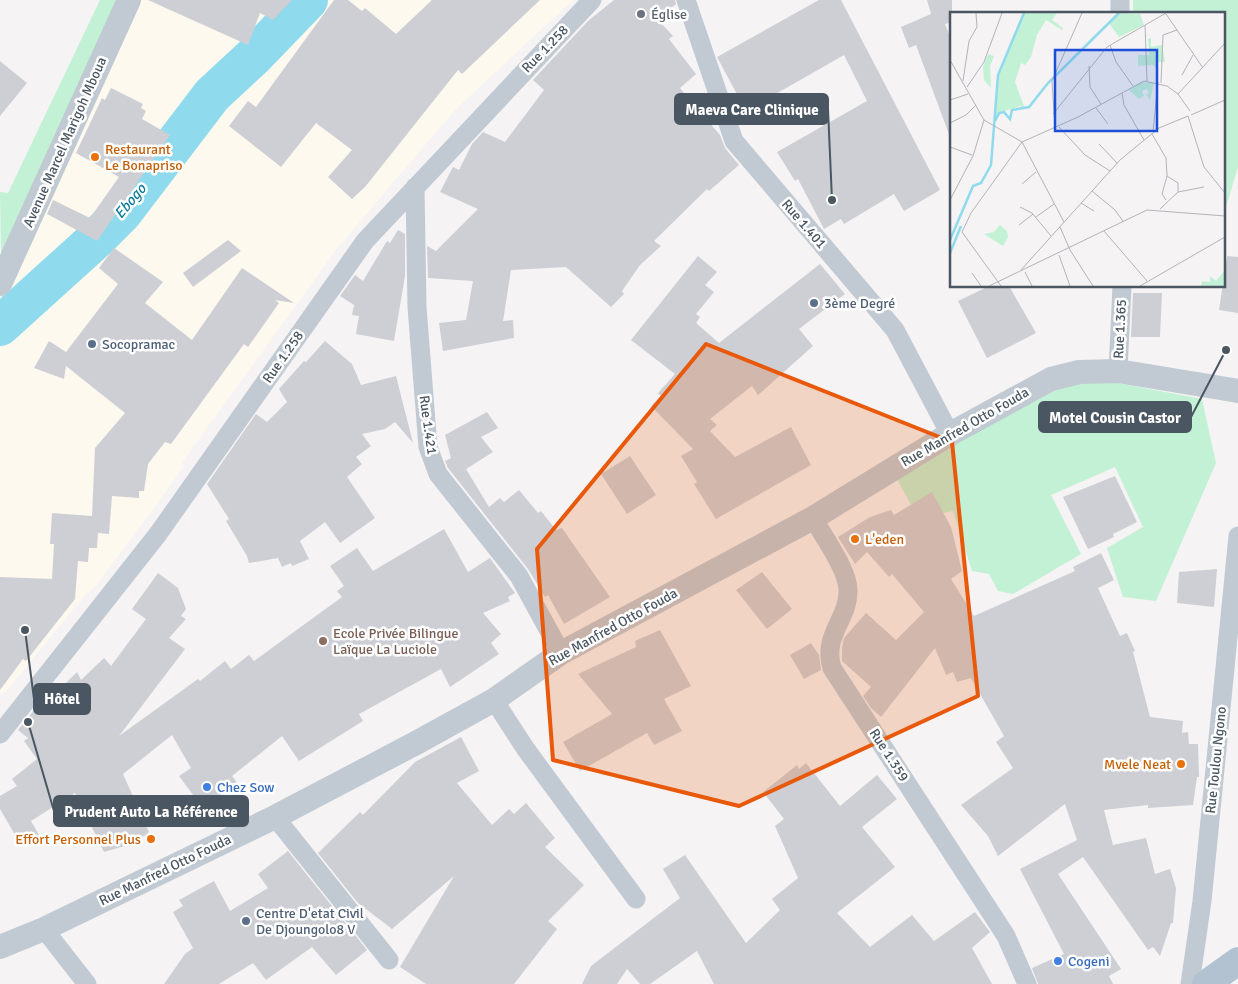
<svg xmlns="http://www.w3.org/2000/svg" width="1238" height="984" viewBox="0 0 1238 984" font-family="Signika,sans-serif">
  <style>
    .commercial { fill: #fdf9ef }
    .green { fill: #c3f1d5 }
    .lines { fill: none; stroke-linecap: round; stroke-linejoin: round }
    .river { stroke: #90daee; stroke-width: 40 }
    .building { fill: #cdcfd5 }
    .minor { stroke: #c1cad2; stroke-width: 19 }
    .tertiary { stroke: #c1cad2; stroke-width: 24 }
    .primary { stroke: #b3c2d1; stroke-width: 28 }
    .marked { fill: #e8590c; fill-opacity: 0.2; stroke: #e8590c; stroke-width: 4; stroke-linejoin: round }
    .worship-dot { fill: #6b7280; stroke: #fff; stroke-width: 2 }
    .food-dot { fill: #e8710a; stroke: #fff; stroke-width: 2 }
    .service-dot { fill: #5c6f8a; stroke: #fff; stroke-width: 2 }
    .education-dot { fill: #8d6e63; stroke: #fff; stroke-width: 2 }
    .shop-dot { fill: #3f7fe0; stroke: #fff; stroke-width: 2 }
    .labels { text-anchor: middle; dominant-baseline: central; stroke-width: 5; stroke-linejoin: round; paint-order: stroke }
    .worship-label { font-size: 14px; fill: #5b616d; stroke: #fff; text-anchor: start }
    .street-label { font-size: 14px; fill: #4a5661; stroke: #fff }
    .food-label { font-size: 14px; fill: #c56008; stroke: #fff; text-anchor: start }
    .service-label { font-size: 14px; fill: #4e5e75; stroke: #fff; text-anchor: start }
    .education-label { font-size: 14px; fill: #785e54; stroke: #fff; text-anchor: start }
    .shop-label { font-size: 14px; fill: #366cbe; stroke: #fff; text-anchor: start }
    .water-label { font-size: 15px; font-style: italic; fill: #0c7c9b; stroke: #fff }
    .inset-river { fill: none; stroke: #90daee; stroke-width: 2.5 }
    .inset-road { fill: none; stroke: #b1b4b9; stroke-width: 1 }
    .view { fill: #1d4ed8; fill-opacity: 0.15; stroke: #1d4ed8; stroke-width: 2.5 }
    .inset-edge { fill: none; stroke: #4a5661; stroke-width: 2.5 }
    .leader { fill: none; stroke: #4a5661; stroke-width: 2 }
    .callout-dot { fill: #4a5661; stroke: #fff; stroke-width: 2 }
    .callout { fill: #4a5661; stroke: #4a5661; stroke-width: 2 }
    .callout-label { font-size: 15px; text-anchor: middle; font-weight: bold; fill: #fff }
  </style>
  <rect width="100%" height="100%" fill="#f5f3f3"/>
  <!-- commercial -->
  <path class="commercial" d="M142,0H573L457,108L339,246L191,450L182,464L184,466L152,511L94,588L84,596L9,688L0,695V302Z"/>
  <!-- green -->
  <path class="green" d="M100,0H139L2,302L0,192L8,193Z
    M1133,0H1238V167L1224,214V14H1133Z
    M1102,380L1202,399L1216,463L1156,601L1123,597L1107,548L1143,527L1115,467L1051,495L1081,554L1013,594L998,591L989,574L972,571L953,511L918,518L897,479L1046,388Z"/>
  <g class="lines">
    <!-- river -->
    <path class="river" d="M0,326L95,240L122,213L212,95L253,57L308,0"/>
  </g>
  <!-- building -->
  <path class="building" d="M148,0H292L273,20L260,13L248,45Z
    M334,0H348L362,11L365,8L396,34L432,0H540L462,74L458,70L365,187L352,199L328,177L352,150L316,123L281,167L229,126L248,101L256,107Z
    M614,0H675L676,4L657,19L673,36L669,39L696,74L680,88L720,135L725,148L739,165L709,191L707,189L654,241L661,246L640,265L622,291L624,294L611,307L566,267L511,270L503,321L513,320L514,338L443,351L439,323L466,320L473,281L428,278L427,246L436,251L478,209L440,192L453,167L459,170L472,144L483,132L505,142L544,90L533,80L588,21Z
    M819,0H841L940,190L904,211L894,194L844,224L841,219L824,229L798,179L795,181L777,152L867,101L844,55L746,111L717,57Z
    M927,0H952V22L945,24L952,42V137H950L916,45L909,48L901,27L931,14Z
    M0,61L27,83L0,116Z
    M111,88L143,104L141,108L146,111L142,119L170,135L97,241L47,214L53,200L90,218L119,177L76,153L102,98L105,100Z
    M398,230L405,234V276L394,341L356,334L359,316L352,315L354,305L340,296L355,275L363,281L387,241L390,243Z
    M228,240L241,251L193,287L183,273Z
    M114,248L163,282L145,303L192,340L242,268L294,303L275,300L279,303L248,347L244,344L171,444L165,442L148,464L144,491H139V498L112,496L109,534L98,533L97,548H89L88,562L78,561L75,599L26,661L23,659L0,690V577L52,579L54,544H50L52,513L92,516L95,448L125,413L66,366L64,379L34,368L49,341L66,352L118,284L99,268Z
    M698,256L717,272L705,285L714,292L696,314L700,317L696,323L719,343L820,264L845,294L799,329L813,346L758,395L752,386L710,419L717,425L710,431L735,457L791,427L811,465L716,519L694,484L697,482L681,456L693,449L651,406L661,396L658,393L675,374L631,340Z
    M1227,256L1238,257V313L1219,310Z
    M989,286H1009L1036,333L987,358L958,301Z
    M1133,293H1162L1160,337H1131Z
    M325,341L352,364L361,385L396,376L413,443L395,422L385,429L362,434L371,446L356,457L362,464L347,477L375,518L340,543L325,522L300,541L309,559L292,566L291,563L282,567L278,558L249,563L247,556L226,521L229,519L207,484L256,414L267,422L287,402L279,389L304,361L306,362Z
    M487,412L498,428L481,437L493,452L466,469L489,507L500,498L504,502L519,490L538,513L541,511L556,530L562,528L610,597L564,624L548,595L545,597L528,569L448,468L445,461L451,458L445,435Z
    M630,456L656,495L627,514L601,474Z
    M1115,476L1137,522L1113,534L1114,537L1088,549L1063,497Z
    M932,492L951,527L962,571L951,579L974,616L1075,571L1073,567L1101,553L1114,580L1098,588L1120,636L1127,633L1135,651L1133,652L1150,717L1183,721L1182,733L1188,732L1189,744H1198L1199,777H1197L1193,805L1148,808V805L1104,810L1113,845L1146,838L1155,874L1170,869L1176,888L1173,923H1171L1160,956L1153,947L1148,950L1083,857L1058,874L1121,969L1109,976L1113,984H1038L1032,968L1064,954L1020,869L1077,840L1065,804L998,856L988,836L961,805L1013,768L996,742L1004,736L971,678L957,682L953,672L946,675L935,648L881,717L871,708L863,696L871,687L842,661V648L844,638L866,613L896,640L924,612L892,574L889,577L867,552L855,564L838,537L870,517L891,510L894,515Z
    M444,529L468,572L490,558L515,593L508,597L510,601L483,613L501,634L491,643L499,654L450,687L441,669L359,714L363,721L299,761L282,736L232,776L238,784L202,807L179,776L191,768L172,735L123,774L149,832L135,843L104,852L75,793L31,821L39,835L21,845L0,809V796L17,786L12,779L37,759L24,741L28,738L18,730L34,710L37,712L77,672L81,680L104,658L111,666L146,619L132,609L158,573L178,588L186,609L181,616L186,619L169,638L185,649L119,736L198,679L200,681L225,661L231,669L249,655L254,661L342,597L337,591L344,586L330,566L357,548L373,571Z
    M1217,569L1214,607L1177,603L1179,572Z
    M762,572L792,609L767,629L736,590Z
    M660,630L691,686L664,699L682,731L654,745L647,733L580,771L563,742L612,714L578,674L636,647L635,641Z
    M811,643L819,655L821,670L804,679L790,655Z
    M461,737L479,771L457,783L492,825L509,809L514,814L526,803L555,838L545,847L584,885L548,921L557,929L514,984H426L400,967L454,876L392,929L358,903L318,853L360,812L363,815L415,762Z
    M806,763L840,806L877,775L897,799L862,827L895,867L837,913L870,947L912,915L934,941L975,912L990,932L972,948L992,984H714L697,951L650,984H640L627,969L617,984H582L591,966L680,898L663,869L685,855L746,943L780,910L772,899L798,878L775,826L784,819L763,792L797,765L799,769Z
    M288,851L367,950L336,975L312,947L266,980L253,963L219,984H164L185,954L193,948L173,912L183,906L179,900L214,881L230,911L268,888L258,874Z"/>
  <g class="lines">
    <!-- minor -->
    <path class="minor" d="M686,0L734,141L895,330L950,434
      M1120,0V14
      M415,187L417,307L428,447L438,474L519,576L561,653
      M1118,371L1122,286
      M813,518C823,536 848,570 848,590C849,619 822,635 832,668L1006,936L1027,984
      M494,700L525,748L636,899
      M0,734L158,534L365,241L592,0
      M275,817L389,960
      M44,929L87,984
      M1190,984L1202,901L1238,536"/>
    <!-- tertiary -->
    <path class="tertiary" d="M0,284L129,0
      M0,947L44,929L275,817L416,743L494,700L561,653L813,518L950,434L1051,379L1079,372L1118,371L1238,391"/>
    <!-- primary -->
    <path class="primary" d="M1206,984L1238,961"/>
  </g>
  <!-- marked area -->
  <path class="marked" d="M706,344L952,442L978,696L739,806L553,760L537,549Z"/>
  <!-- markers -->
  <circle class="worship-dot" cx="641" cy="14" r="5"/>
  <g class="food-dot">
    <circle cx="95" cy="157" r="5"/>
    <circle cx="855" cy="539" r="5"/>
    <circle cx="1181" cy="764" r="5"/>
    <circle cx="151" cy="839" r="5"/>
  </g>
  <g class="service-dot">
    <circle cx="814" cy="303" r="5"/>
    <circle cx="92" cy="344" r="5"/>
    <circle cx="246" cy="921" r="5"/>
  </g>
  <circle class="education-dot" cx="323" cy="641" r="5"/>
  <g class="shop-dot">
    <circle cx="207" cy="787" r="5"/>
    <circle cx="1058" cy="961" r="5"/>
  </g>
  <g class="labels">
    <!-- worship labels -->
    <g class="worship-label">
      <text x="651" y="14">Église</text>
    </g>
    <!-- street labels -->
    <g class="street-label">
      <text transform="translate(545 49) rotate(-46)">Rue 1.258</text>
      <text transform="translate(65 142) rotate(-66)">Avenue Marcel Marigoh Mboua</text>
      <text transform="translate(804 224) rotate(49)">Rue 1.401</text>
      <text transform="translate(1120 329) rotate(-87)">Rue 1.365</text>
      <text transform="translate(283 357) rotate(-55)">Rue 1.258</text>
      <text transform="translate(428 425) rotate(82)">Rue 1.421</text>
      <text transform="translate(965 427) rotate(-30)">Rue Manfred Otto Fouda</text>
      <text transform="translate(613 627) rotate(-29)">Rue Manfred Otto Fouda</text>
      <text transform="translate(889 755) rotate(57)">Rue 1.359</text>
      <text transform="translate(1216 760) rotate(-84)">Rue Toulou Ngono</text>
      <text transform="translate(165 870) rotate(-26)">Rue Manfred Otto Fouda</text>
    </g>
    <!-- food labels -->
    <g class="food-label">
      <text x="105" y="149">Restaurant<tspan x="105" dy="16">Le Bonapriso</tspan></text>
      <text x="865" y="539">L'eden</text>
      <text x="1171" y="764" text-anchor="end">Mvele Neat</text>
      <text x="141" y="839" text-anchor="end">Effort Personnel Plus</text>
    </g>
    <!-- service labels -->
    <g class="service-label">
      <text x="824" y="303">3ème Degré</text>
      <text x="102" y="344">Socopramac</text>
      <text x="256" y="913">Centre D'etat Civil<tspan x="256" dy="16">De Djoungolo8 V</tspan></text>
    </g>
    <!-- education labels -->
    <g class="education-label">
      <text x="333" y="633">Ecole Privée Bilingue<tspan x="333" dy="16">Laïque La Luciole</tspan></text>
    </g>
    <!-- shop labels -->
    <g class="shop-label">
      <text x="217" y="787">Chez Sow</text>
      <text x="1068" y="961">Cogeni</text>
    </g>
    <!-- water labels -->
    <g class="water-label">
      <text transform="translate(130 201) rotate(-50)">Ebogo</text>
    </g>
  </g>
  <!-- overview -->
  <g transform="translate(950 12)">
    <rect width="275" height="275" fill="#f5f3f3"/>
    <path d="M74,1H107L102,8L113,16L112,18L96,8L87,23L81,45L75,53L71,51L65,70L75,97L70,94L52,100L45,109L49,58ZM167,1L190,2L194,13L169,25L158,10ZM201,26V35L212,33L215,50H208L206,56L203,53L188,54V43H199L198,27ZM38,42L44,44L40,54L41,76L34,68L33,55ZM191,70L204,71L200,88L196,83L199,81L197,77L192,79L194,84L189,87L179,78ZM50,213L57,219L58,225L53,234L34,222L44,220ZM275,258V274H251L252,269L260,270V264L266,269Z" fill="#c3f1d5"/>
    <path class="inset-river" d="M45,109L49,101L54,100L60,107L62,98L79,95L98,71L169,1M0,228L23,174L31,171L41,153L48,63L74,1M0,241L11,214"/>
    <path class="inset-road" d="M216,2L253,56M195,13L197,69M160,33L166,50L183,74M0,48L34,108L72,130L114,210M139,54L140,75L151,92M232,63L243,43M13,69L19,29L27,15L26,1M211,71L213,23L227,18M17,75L34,50L52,1M172,81L174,93L194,128M228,82L275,31M0,88L18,82M146,96L158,112M103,102L157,35L216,1M241,103L275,88M238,104L254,155L275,181M0,111L16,103L26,93M109,115L135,143L160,159M105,116L102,69L132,1M203,120L208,70M202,122L216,146L217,164L228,171V180M149,132L167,151M0,135L22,143M72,172L86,160M142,179L165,198L173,209M0,188L23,144L34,108M216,188L212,182L217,164M131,191L144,199M70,195L82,201L101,224M210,197L228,180L254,175M86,205L104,192M69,213L83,202M110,215L120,238L143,274M154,219L197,269M109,243L120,274M71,258L170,148L209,116L238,104M75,260L82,274M22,261L31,274M39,274L197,198L275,204M51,274L12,220L21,201L72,130L128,105L194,69L217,74L228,82L240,99M190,274L275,225"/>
    <path class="view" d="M105,38H207V119H105Z"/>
    <rect width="275" height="275" class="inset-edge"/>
  </g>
  <!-- callouts -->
  <path class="leader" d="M832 200L828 109M1226 350L1191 417M25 630L34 699M28 722L54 811"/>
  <g class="callout-dot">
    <circle cx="832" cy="200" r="5"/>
    <circle cx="1226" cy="350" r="5"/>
    <circle cx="25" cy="630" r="5"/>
    <circle cx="28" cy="722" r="5"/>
  </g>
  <g class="callout">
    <rect x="675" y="94" width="153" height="30" rx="5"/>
    <rect x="1039" y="402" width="152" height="30" rx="5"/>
    <rect x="34" y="684" width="56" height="30" rx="5"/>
    <rect x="54" y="796" width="194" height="30" rx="5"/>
  </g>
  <g class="callout-label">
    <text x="752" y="115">Maeva Care Clinique</text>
    <text x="1115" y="423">Motel Cousin Castor</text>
    <text x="62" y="704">Hôtel</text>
    <text x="151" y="817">Prudent Auto La Référence</text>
  </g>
</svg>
